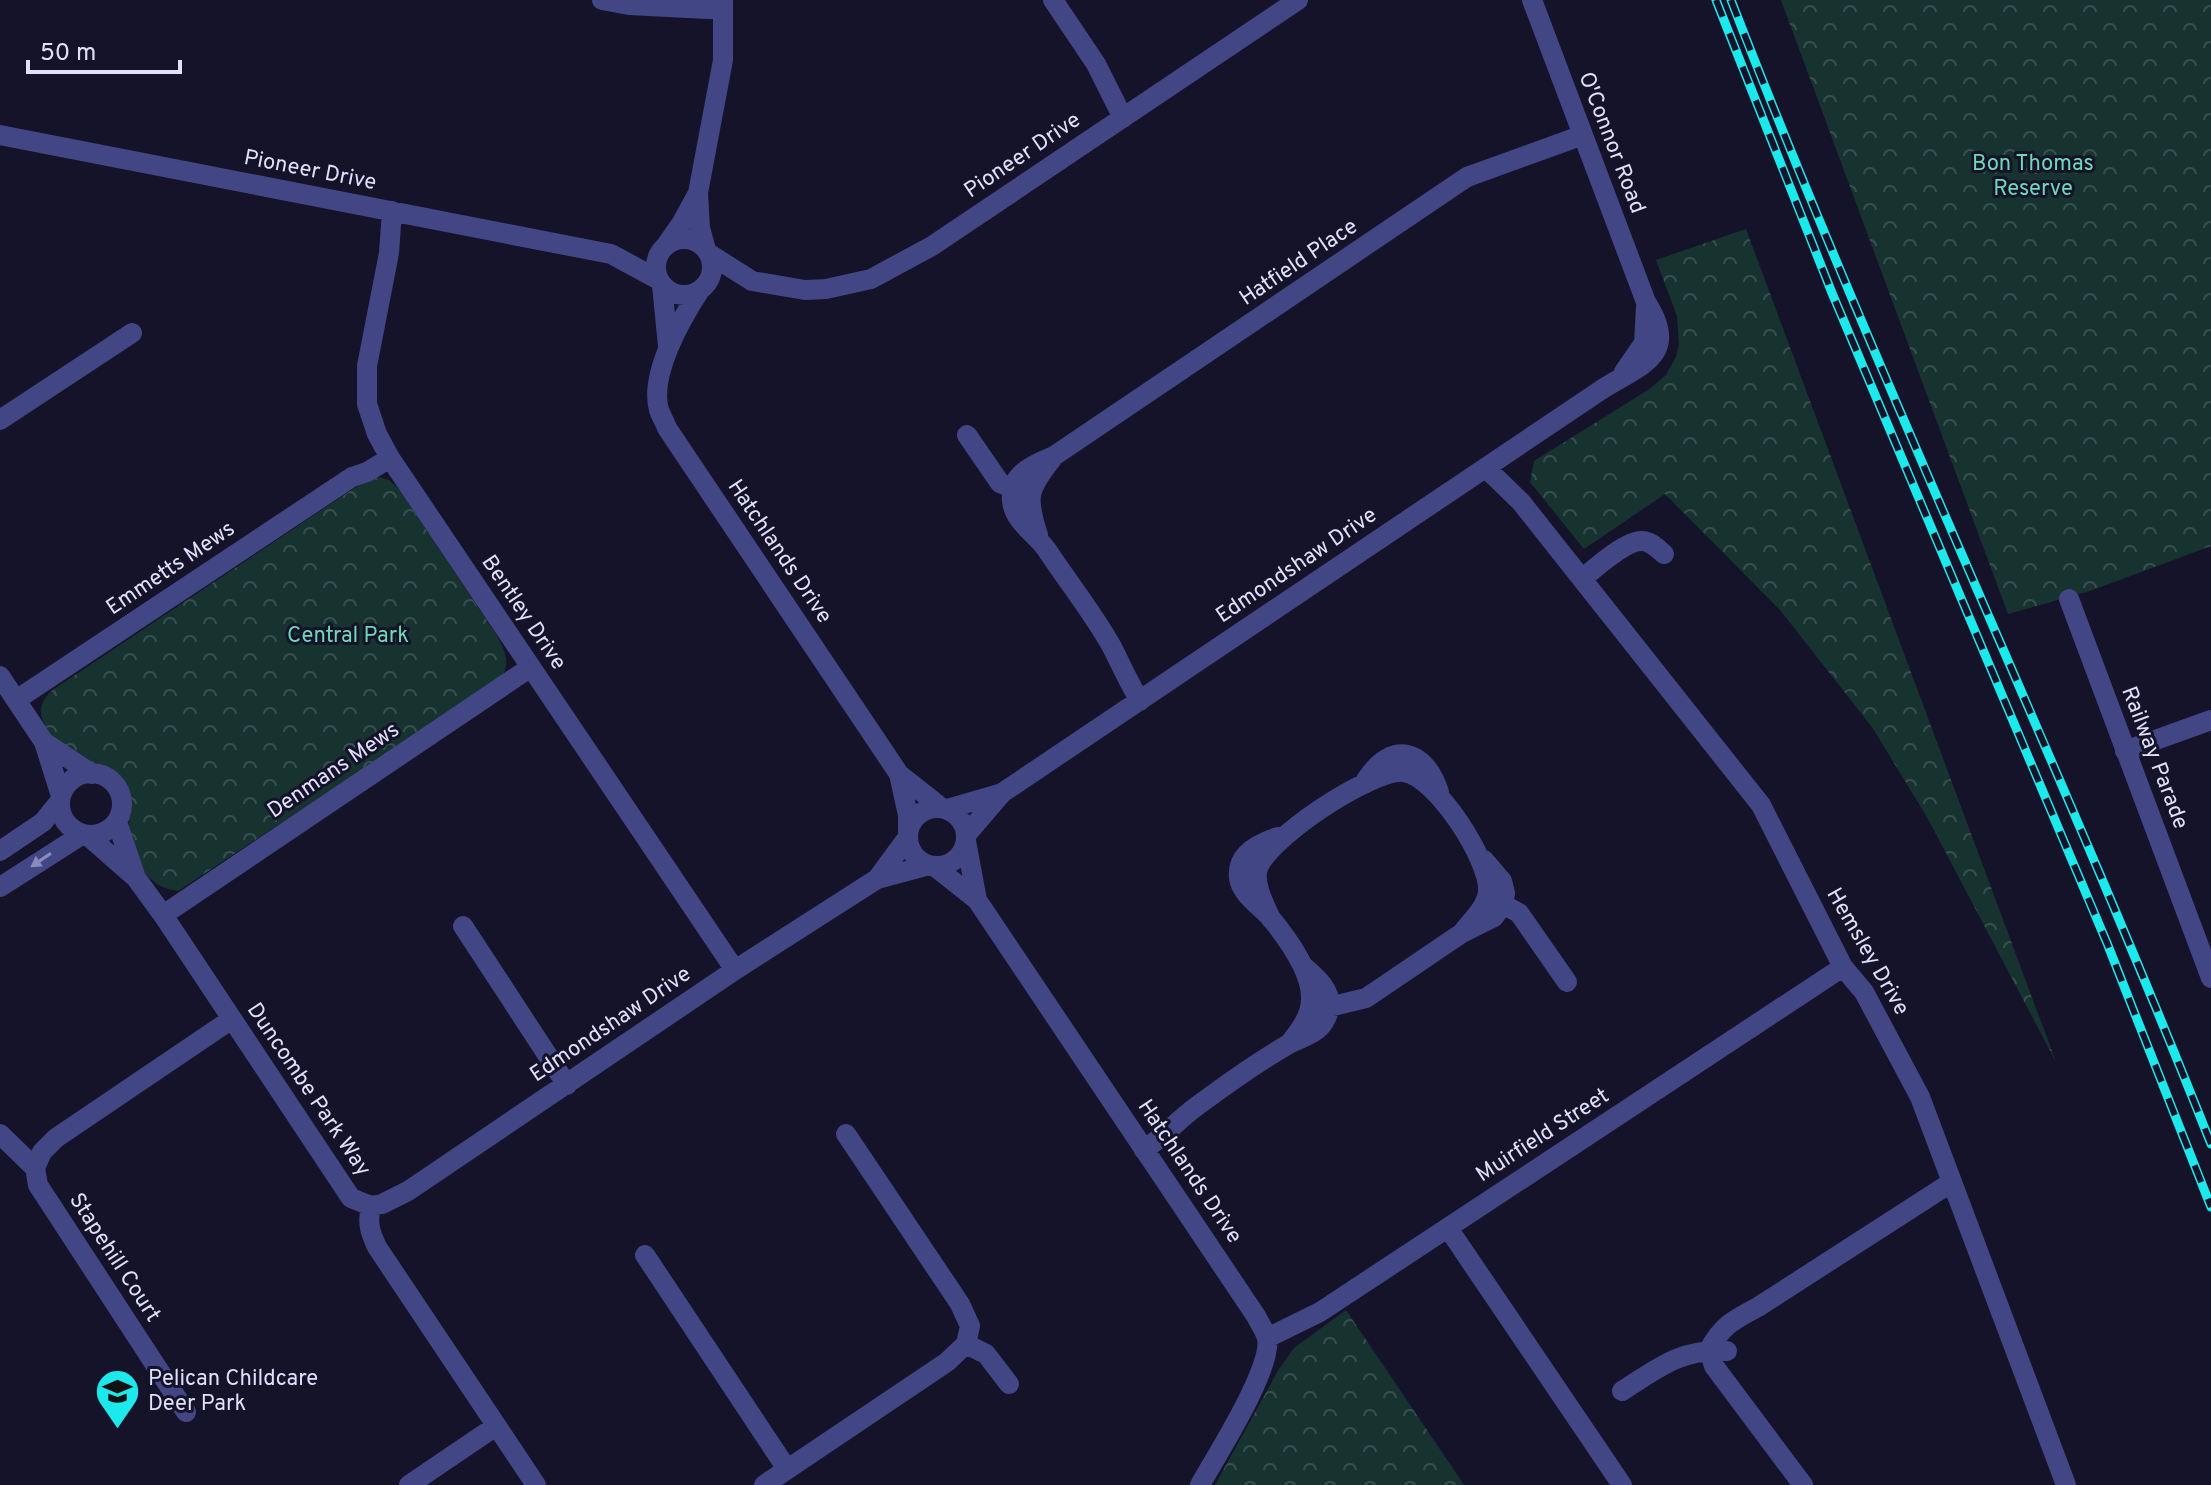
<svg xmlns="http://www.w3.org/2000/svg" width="2211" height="1485" viewBox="0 0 2211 1485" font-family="Overpass,sans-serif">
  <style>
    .park { fill: url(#park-crowns) }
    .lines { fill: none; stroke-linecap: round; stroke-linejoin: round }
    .minor { stroke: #424685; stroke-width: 20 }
    .rail-casing { stroke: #1be9ec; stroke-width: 9 }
    .rail { stroke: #15132a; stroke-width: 6; stroke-dasharray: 18; stroke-linecap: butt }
    .oneway { fill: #898bbb }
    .labels { text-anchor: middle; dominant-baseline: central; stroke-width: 6; stroke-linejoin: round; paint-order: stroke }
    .street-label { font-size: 22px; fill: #e0dffc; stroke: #15132a }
    .park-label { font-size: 22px; fill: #6fd8b5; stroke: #15132a }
    .poi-label { font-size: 22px; fill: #e0dffc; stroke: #15132a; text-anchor: start }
  </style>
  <defs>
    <pattern id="park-crowns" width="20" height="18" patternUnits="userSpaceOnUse" patternTransform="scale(2)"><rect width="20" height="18" fill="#173330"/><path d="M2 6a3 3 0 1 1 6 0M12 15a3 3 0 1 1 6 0" fill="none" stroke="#38504f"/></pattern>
  </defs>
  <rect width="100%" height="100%" fill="#15132a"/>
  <!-- park -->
  <path class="park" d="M1781,0H2211V546L2090,591L2008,614Z
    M1746,229L2056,1062L1927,817L1872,727L1780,610L1665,494L1584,549L1530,482L1534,461L1648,390L1666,375L1676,357L1679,344L1677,316L1656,260Z
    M378,477L389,480L398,488L496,634C504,649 511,661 502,677L178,891C146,887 133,860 129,830C127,813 135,797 123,783C114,772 102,771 91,765C72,757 44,735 41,713C40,704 45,698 51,691L368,479Z
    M1346,1310L1464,1485H1215L1279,1369L1294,1348Z"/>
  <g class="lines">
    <!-- minor -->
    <path class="minor" d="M602,0L629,5L708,9L723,8
      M1053,0L1096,64L1123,118
      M0,135L611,254L659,280
      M698,193L700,228L706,250
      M392,211L389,253L367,366V404L377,434L390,458L735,970
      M656 267a28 28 0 1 1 56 0a28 28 0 1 1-56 0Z
      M667,244L681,224L698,193L723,60V0
      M708,253L752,281L805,290L826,289L871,279L932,246L1298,0
      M662,285L668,346
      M700,290C681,319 649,375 659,410C661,416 665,422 667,428L899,774L908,815V834
      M1624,372L1644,343L1646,307
      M0,420L132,333
      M967,435L1000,483L1026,494
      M1486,468L1521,502L1761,805L1843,967L1864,992L1920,1097L2066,1485
      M1038,535C1026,498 1027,490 1052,459
      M1582,579C1594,569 1626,540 1642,541C1651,541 1658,549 1664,554
      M2069,599L2211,978
      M0,676L44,742L61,796
      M16,700L352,477L367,472L390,458
      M1140,701C1129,683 1121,665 1112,647C1093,613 1068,582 1047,550C1036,534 1014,522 1012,501C1010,473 1033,465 1054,456L1467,177L1583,135
      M44,742L92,774
      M2125,751L2211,720
      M60 804a31 31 0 1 1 62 0a31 31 0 1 1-62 0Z
      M899,774L942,808
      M1366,780C1392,740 1425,749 1439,792
      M908 837a29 29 0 1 1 58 0a29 29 0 1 1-58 0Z
      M947,809L1002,793L1601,390C1640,365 1681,356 1646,302L1532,0
      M117,822L136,878
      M967,834L1002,793
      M87,835L136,878L163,915L351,1198L371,1206C367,1223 370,1232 377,1247L536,1485
      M1278,837C1259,843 1236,854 1239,878C1241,894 1260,906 1270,917C1287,938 1312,971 1311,999C1311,1016 1300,1030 1290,1043
      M966,841L977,900
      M0,851L43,822L60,801
      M934,866L977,900L1256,1316C1259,1322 1265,1331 1267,1338C1273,1368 1216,1456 1200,1485
      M877,879L908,837
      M0,887L83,834
      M1495,900L1519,913L1567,982
      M163,915L531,667
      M1271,919C1265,905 1255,888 1257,872C1262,841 1373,768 1404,772C1436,776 1491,862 1488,892C1486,908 1471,921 1462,933
      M463,926L567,1085
      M1312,1003L1329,1007L1366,998L1462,933L1494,917L1503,904L1505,893L1502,881L1484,860
      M0,1134L35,1168L38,1185L186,1412
      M1144,1150C1163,1137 1178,1120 1197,1106C1224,1086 1259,1061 1289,1044C1307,1035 1323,1033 1329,1010C1333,990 1315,976 1302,965
      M35,1168L42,1152L56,1138L232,1019
      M371,1206L382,1204L408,1191L735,970L877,879L929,865
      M1448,1228L1622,1485
      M645,1255L787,1469
      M1267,1338L1320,1312L1843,967
      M966,1344L986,1354L1009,1384
      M1622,1391C1658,1368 1682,1348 1727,1351
      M409,1485L496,1426
      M764,1485L947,1362L966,1344L970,1326L960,1304L846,1134
      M1803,1485L1714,1366L1709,1350C1721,1326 1735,1319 1758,1307L1952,1182"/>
    <defs>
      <path id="rail" d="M1716,0L1832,293L2107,943L2211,1207
        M1731,0C1880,386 2059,760 2211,1144"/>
    </defs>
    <!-- rail casing -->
    <use href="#rail" class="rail-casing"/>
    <!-- rail -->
    <use href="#rail" class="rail"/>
  </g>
  <!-- one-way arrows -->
  <defs><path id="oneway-solid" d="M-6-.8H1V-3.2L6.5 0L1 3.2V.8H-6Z" transform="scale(2)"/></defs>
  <use class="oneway" href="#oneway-solid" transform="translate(41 860) rotate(146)"/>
  <!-- icons -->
  <defs>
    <symbol id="school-pin" viewBox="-11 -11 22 30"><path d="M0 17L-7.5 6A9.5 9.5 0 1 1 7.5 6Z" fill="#1be9ec" stroke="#15132a"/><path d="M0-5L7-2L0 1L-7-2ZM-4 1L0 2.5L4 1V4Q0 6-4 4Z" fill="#111"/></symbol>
  </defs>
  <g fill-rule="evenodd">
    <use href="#school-pin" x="92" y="1366" width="51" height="69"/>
  </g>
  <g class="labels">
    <!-- street labels -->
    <g class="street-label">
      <text transform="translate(1611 143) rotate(69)">O'Connor Road</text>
      <text transform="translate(1023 156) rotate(-34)">Pioneer Drive</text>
      <text transform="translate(310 171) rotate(11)">Pioneer Drive</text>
      <text transform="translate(1299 263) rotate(-34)">Hatfield Place</text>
      <text transform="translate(779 552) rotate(56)">Hatchlands Drive</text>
      <text transform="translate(1297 566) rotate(-34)">Edmondshaw Drive</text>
      <text transform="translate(171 569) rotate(-34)">Emmetts Mews</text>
      <text transform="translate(523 613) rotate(56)">Bentley Drive</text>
      <text transform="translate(2154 758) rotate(69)">Railway Parade</text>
      <text transform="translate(334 771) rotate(-34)">Denmans Mews</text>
      <text transform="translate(1867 952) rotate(60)">Hemsley Drive</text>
      <text transform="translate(611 1025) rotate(-34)">Edmondshaw Drive</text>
      <text transform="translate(308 1090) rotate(56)">Duncombe Park Way</text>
      <text transform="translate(1543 1136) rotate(-33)">Muirfield Street</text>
      <text transform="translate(1189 1172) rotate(56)">Hatchlands Drive</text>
      <text transform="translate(114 1258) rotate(57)">Stapehill Court</text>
    </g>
    <!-- park labels -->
    <g class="park-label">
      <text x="2033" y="164">Bon Thomas<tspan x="2033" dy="25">Reserve</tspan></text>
      <text x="348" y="636">Central Park</text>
    </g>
    <!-- poi labels -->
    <g class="poi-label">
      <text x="148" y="1379">Pelican Childcare<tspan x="148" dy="25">Deer Park</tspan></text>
    </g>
  </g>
  <!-- scale -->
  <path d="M28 60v12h152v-12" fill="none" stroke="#e0dffc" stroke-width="4"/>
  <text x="40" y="60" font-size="24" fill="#e0dffc" stroke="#15132a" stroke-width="6" paint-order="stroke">50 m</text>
</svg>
